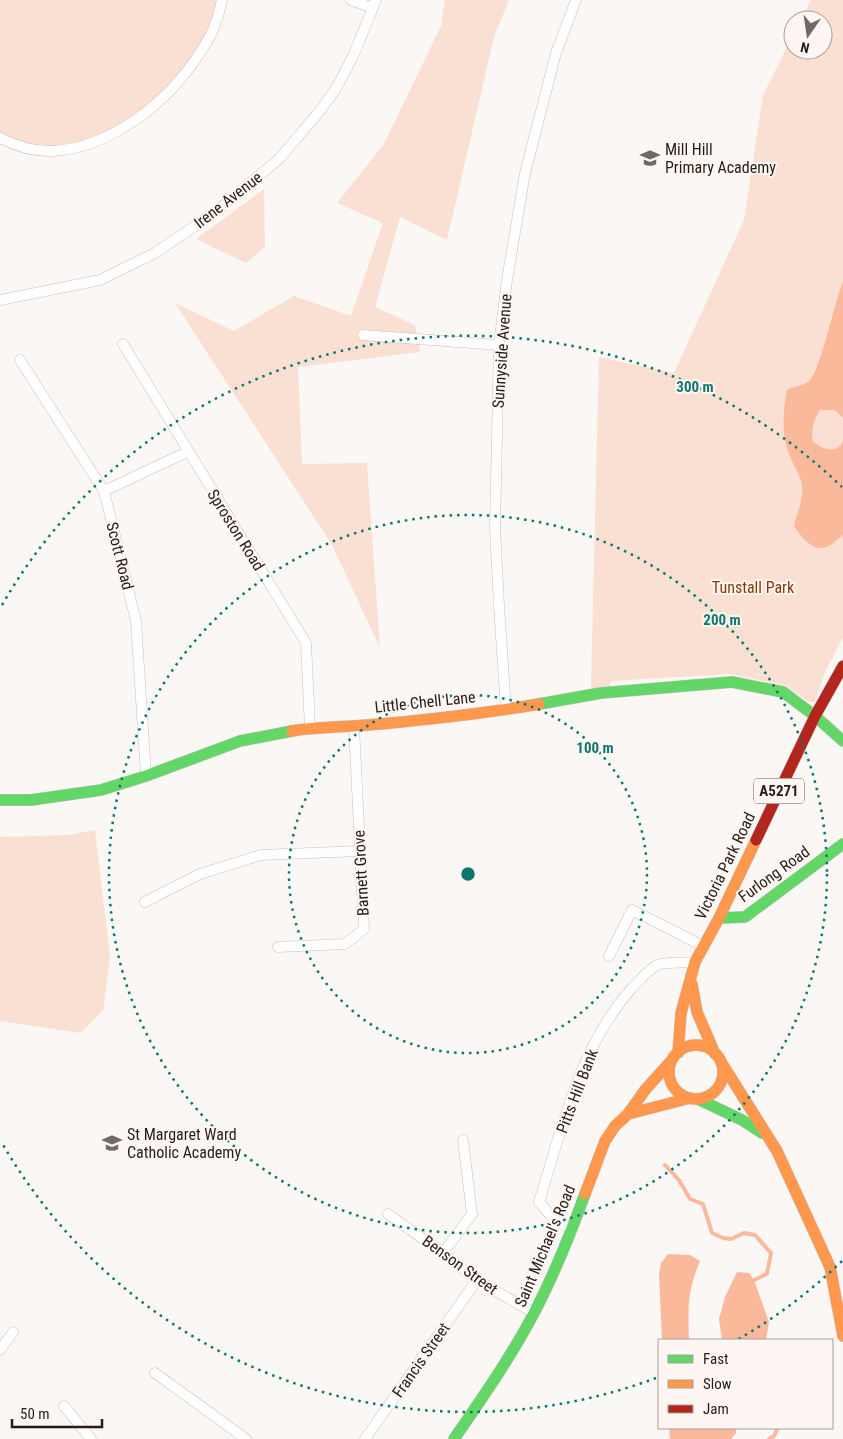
<svg xmlns="http://www.w3.org/2000/svg" width="843" height="1439" viewBox="0 0 843 1439" font-family="'Roboto Condensed',sans-serif">
  <style>
    .green { fill: #fadfd3 }
    .water { fill: #fab99a }
    .lines { fill: none; stroke-linecap: round; stroke-linejoin: round }
    .stream { stroke: #fab99a; stroke-width: 4 }
    .street-casing { stroke: #c8c1bd; stroke-width: 11 }
    .fast-casing { stroke: #c8c1bd; stroke-width: 12 }
    .slow-casing { stroke: #c8c1bd; stroke-width: 12 }
    .jam-casing { stroke: #c8c1bd; stroke-width: 12 }
    .street { stroke: #fefefe; stroke-width: 10 }
    .fast { stroke: #63d668; stroke-width: 11 }
    .slow { stroke: #ff974d; stroke-width: 11 }
    .jam { stroke: #b3261e; stroke-width: 11 }
    .ring { fill: none; stroke: #0f766e; stroke-width: 2.5; stroke-dasharray: 2.5 5 }
    .labels { text-anchor: middle; dominant-baseline: central; stroke-width: 4; stroke-linejoin: round; paint-order: stroke }
    .shield { fill: #fdf6f2; stroke: #685d58; stroke-width: 1 }
    .shield-label { font-size: 15px; font-weight: bold; fill: #281c16 }
    .poi-label { font-size: 16px; fill: #281c16; stroke: #fdf6f2; text-anchor: start }
    .street-label { font-size: 16px; fill: #281c16; stroke: #fdf6f2 }
    .park-label { font-size: 16px; fill: #893906; stroke: #fdf6f2 }
    .centre { fill: #0f766e; stroke: #fdf6f2; stroke-width: 2.5 }
    .ring-label { font-size: 15px; text-anchor: middle; font-weight: bold; fill: #0f766e; stroke: #fdf6f2; stroke-width: 4; stroke-linejoin: round; paint-order: stroke }
  </style>
  <rect width="100%" height="100%" fill="#faf7f5"/>
  <!-- green -->
  <path class="green" d="M0,0H222L216,22L188,71L126,126L52,151L0,138Z
    M445,0H509L494,37L447,240L400,217L375,307L415,325L420,352L298,367L302,464L367,463L380,648L332,545L175,303L234,331L294,296L351,316L383,223L337,203L384,144L441,26Z
    M811,0H843V637L825,672L815,702H809L786,686L730,674L611,681L609,692L592,694L591,682L599,357L674,373L744,220L763,95L793,35V50H823V20H801Z
    M264,189L265,247L246,263L196,239Z
    M95,830L110,957L103,1010L81,1033L0,1021V837L69,835Z"/>
  <!-- water -->
  <path class="water" d="M843,282V418L835,410H820C813,421 811,430 813,442C823,449 837,455 843,441V535C838,539 832,545 826,547C812,552 801,536 794,526C797,512 804,499 802,484C800,475 793,465 790,456C781,436 783,410 787,390C794,386 803,386 809,381C821,371 834,302 843,282Z
    M668,1254L690,1255L700,1261C687,1292 688,1308 689,1340H662L659,1275L661,1263Z
    M737,1272L749,1273L754,1280L769,1322L766,1340H722L719,1319L725,1297Z
    M669,1428H736V1433L731,1439H670Z"/>
  <g class="lines">
    <!-- stream -->
    <path class="stream" d="M665,1165L679,1180L690,1199L703,1204L712,1233L723,1238L731,1239L744,1233L755,1235L771,1253L767,1274L754,1280
      M769,1439L774,1436L778,1428"/>
    <defs>
      <path id="street" d="M351,0L373,8
        M0,138C16,146 34,152 52,151C112,148 169,101 200,53C206,43 213,33 216,22C219,15 220,7 222,0
        M0,300L100,280L155,253L213,214L279,159L319,112L337,87L354,54L376,0
        M363,335L499,345
        M123,344L306,643L310,728
        M20,360L104,491L136,621L146,776
        M104,491L187,452
        M506,710L499,606L495,528L499,345L507,280L525,173L556,53L576,0
        M145,902L200,874L261,855L360,851
        M278,947L345,944L364,929L354,726
        M609,956L632,910L703,946
        M388,1214L443,1253L477,1280L534,1313
        M571,1229L551,1216L539,1202C562,1129 579,1047 632,988C639,981 648,970 657,965C665,962 686,963 695,962
        M443,1253L472,1214L463,1140
        M0,1350L13,1332
        M155,1373L246,1439
        M64,1406L91,1439
        M365,1439L477,1280"/>
      <path id="fast" d="M539,704L601,693L732,682L783,692L815,716L843,741
        M0,800H31L101,790L146,776L240,741L292,731
        M719,918L745,917L843,844
        M698,1099L742,1120L762,1133
        M454,1439C482,1398 511,1357 534,1313C554,1275 570,1235 585,1194"/>
      <path id="slow" d="M292,731C317,727 343,727 368,725C425,720 482,714 539,704
        M692,984L697,1012L715,1054
        M669 1072a27 27 0 1 1 54 0a27 27 0 1 1-54 0Z
        M678,1053L681,1013L695,962L719,918L756,840
        M721,1062L777,1151L830,1267L843,1336
        M628,1114L690,1098
        M585,1194L605,1141L615,1126L628,1114L645,1090L672,1060"/>
      <path id="jam" d="M756,840L815,716L843,666"/>
    </defs>
    <!-- street casing -->
    <use href="#street" class="street-casing"/>
    <!-- fast casing -->
    <use href="#fast" class="fast-casing"/>
    <!-- slow casing -->
    <use href="#slow" class="slow-casing"/>
    <!-- jam casing -->
    <use href="#jam" class="jam-casing"/>
    <!-- street -->
    <use href="#street" class="street"/>
    <!-- fast -->
    <use href="#fast" class="fast"/>
    <!-- slow -->
    <use href="#slow" class="slow"/>
    <!-- jam -->
    <use href="#jam" class="jam"/>
  </g>
  <!-- distance rings -->
  <g class="ring">
    <circle cx="468" cy="874" r="179"/>
    <circle cx="468" cy="874" r="359"/>
    <path d="M842 1261A538 538 0 0 1 737 1340M656 1378A538 538 0 0 1 2 1143M2 605A538 538 0 0 1 842 487"/>
  </g>
  <!-- icons -->
  <defs>
    <symbol id="school-bare" viewBox="-9 -9 18 18"><path d="M0-5L7-2L0 1L-7-2ZM-4 1L0 2.5L4 1V4Q0 6-4 4Z" fill="#726964" stroke="#fdf6f2" stroke-width="2.5" paint-order="stroke"/></symbol>
  </defs>
  <g fill-rule="evenodd">
    <use href="#school-bare" x="636" y="144" width="28" height="28"/>
    <use href="#school-bare" x="98" y="1129" width="28" height="28"/>
  </g>
  <g class="labels">
    <!-- shield labels -->
    <rect class="shield" x="754" y="778.5" width="50" height="25" rx="4"/>
    <g class="shield-label">
      <text x="779" y="791">A5271</text>
    </g>
    <!-- poi labels -->
    <g class="poi-label">
      <text x="665" y="149">Mill Hill<tspan x="665" dy="18">Primary Academy</tspan></text>
      <text x="127" y="1134">St Margaret Ward<tspan x="127" dy="18">Catholic Academy</tspan></text>
    </g>
    <!-- street labels -->
    <g class="street-label">
      <text transform="translate(228 200) rotate(-38)">Irene Avenue</text>
      <text transform="translate(502 351) rotate(-86)">Sunnyside Avenue</text>
      <text transform="translate(236 530) rotate(58)">Sproston Road</text>
      <text transform="translate(120 556) rotate(76)">Scott Road</text>
      <text transform="translate(425 702) rotate(-6)">Little Chell Lane</text>
      <text transform="translate(725 866) rotate(-64)">Victoria Park Road</text>
      <text transform="translate(361 873) rotate(-93)">Barnett Grove</text>
      <text transform="translate(774 874) rotate(-36)">Furlong Road</text>
      <text transform="translate(577 1091) rotate(-69)">Pitts Hill Bank</text>
      <text transform="translate(545 1246) rotate(-67)">Saint Michael's Road</text>
      <text transform="translate(460 1265) rotate(36)">Benson Street</text>
      <text transform="translate(421 1360) rotate(-55)">Francis Street</text>
    </g>
    <!-- park labels -->
    <g class="park-label">
      <text x="753" y="587">Tunstall Park</text>
    </g>
  </g>
  <circle cx="468" cy="874" r="8" class="centre"/>
  <g class="ring-label">
    <text x="695" y="392">300 m</text>
    <text x="722" y="625">200 m</text>
    <text x="595" y="753">100 m</text>
  </g>
  <!-- legend -->
  <rect x="658" y="1339" width="175" height="90" fill="#fdf6f2" stroke="#a89f9a"/>
  <rect x="668" y="1355" width="25" height="8" fill="#63d668" stroke="#a89f9a"/>
  <text x="703" y="1364" font-size="15" fill="#281c16">Fast</text>
  <rect x="668" y="1380" width="25" height="8" fill="#ff974d" stroke="#a89f9a"/>
  <text x="703" y="1389" font-size="15" fill="#281c16">Slow</text>
  <rect x="668" y="1405" width="25" height="8" fill="#b3261e" stroke="#a89f9a"/>
  <text x="703" y="1414" font-size="15" fill="#281c16">Jam</text>
  <!-- north arrow -->
  <g transform="translate(808 35) rotate(193)"><circle r="24" fill="#fdf6f2" stroke="#a89f9a"/>
  <path d="M0-4L9 19L0 12L-9 19Z" fill="#726964"/>
  <text y="-8" font-size="14" font-weight="bold" text-anchor="middle" fill="#281c16">N</text>
  </g>
  <!-- scale -->
  <path d="M12 1419v8h90v-8" fill="none" stroke="#281c16" stroke-width="2.5"/>
  <text x="20" y="1419" font-size="15" fill="#281c16" stroke="#fdf6f2" stroke-width="4" paint-order="stroke">50 m</text>
</svg>
